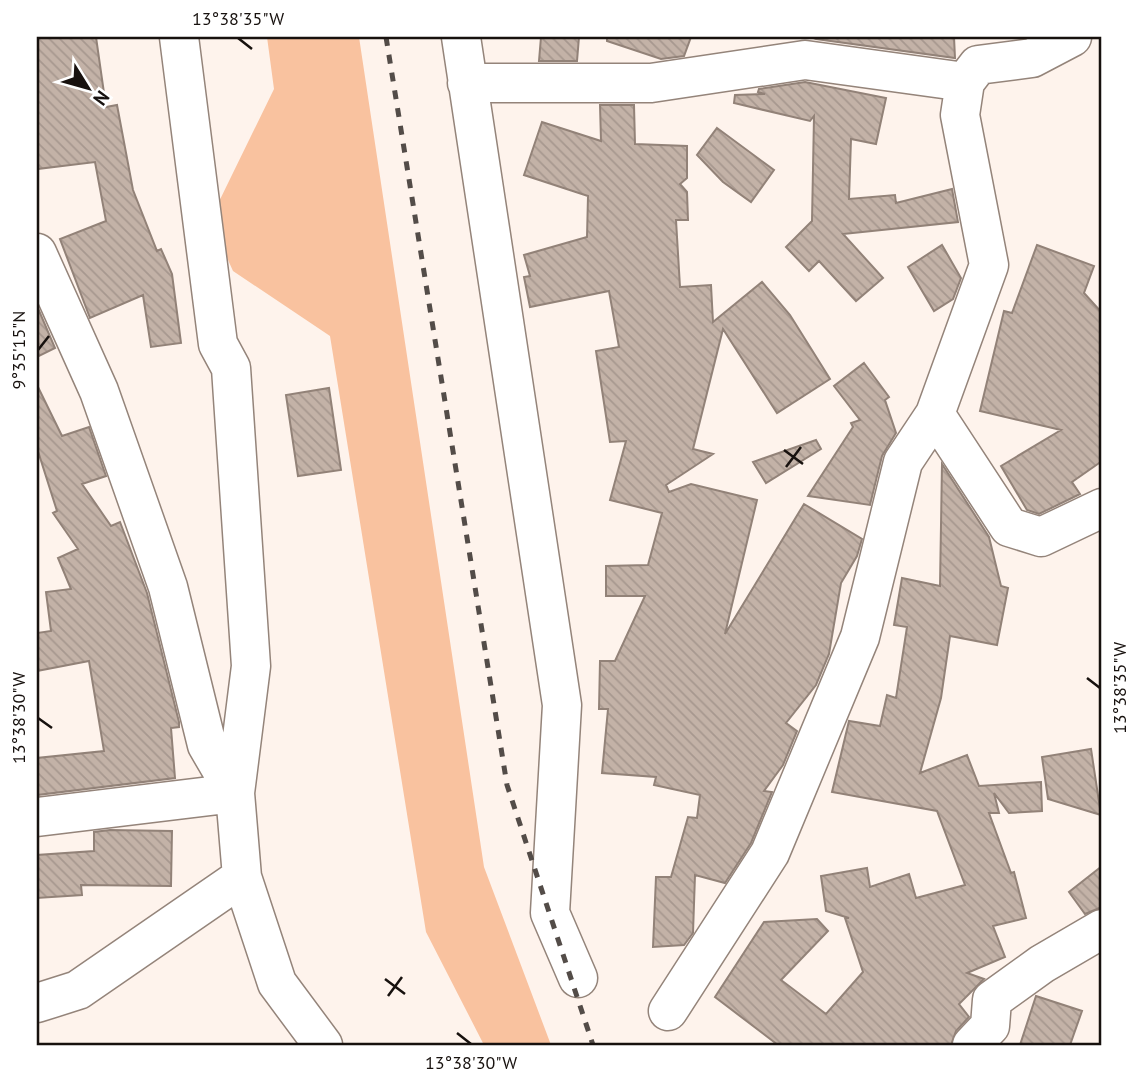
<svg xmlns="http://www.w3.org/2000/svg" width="1139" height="1082" viewBox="0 0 1139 1082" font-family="'PT Sans',sans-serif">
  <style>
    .grass { fill: #f9c29f }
    .building { fill: url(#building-back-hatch); stroke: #928278; stroke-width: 2 }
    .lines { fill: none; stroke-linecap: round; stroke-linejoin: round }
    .minor-casing { stroke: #94847a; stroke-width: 41 }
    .minor { stroke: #fff; stroke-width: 38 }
    .rail { stroke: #534c48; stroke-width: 5; stroke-dasharray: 9 9; stroke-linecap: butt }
    .ticks { fill: none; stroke: #17110e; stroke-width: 2.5 }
    .neatline { fill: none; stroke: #17110e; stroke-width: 2.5 }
    .ticks-label { font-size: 18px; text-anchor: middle; fill: #17110e }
  </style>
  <defs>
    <pattern id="building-back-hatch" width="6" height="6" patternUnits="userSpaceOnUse" patternTransform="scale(1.75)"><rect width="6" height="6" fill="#c3b2a7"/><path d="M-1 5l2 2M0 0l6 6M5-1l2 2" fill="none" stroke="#a7988f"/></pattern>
  </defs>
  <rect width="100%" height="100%" fill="#fef3ec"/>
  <!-- grass -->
  <path class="grass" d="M267,37H359L484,867L551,1045H484L426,932L330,336L233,271L210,220L274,89Z"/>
  <!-- building -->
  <path class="building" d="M37,37H96L106,107L117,105L133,190L157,251L161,249L172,274L181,343L151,347L143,295L90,318L60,239L106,221L95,162L37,169Z
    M541,37H579L577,61H539Z
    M607,37H691L684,56L661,59L607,41Z
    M811,37H954L955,58L816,39Z
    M805,82L886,98L876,144L851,139L849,199L895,195L896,203L952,189L958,222L843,234L883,278L856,301L819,261L809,271L786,247L812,221L814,116L810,121L734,103L735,95L765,94L758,92L759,89Z
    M600,105H634L635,144L687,146V178L680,184L687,192L688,220H676L680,287L711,285L713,322L762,282L790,315L830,379L777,413L723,329L693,449L713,454L666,485L669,492L691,484L757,500L725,634L804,504L862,539L857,556L841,583L829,654L816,685L786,723L797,731L783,765L764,791L772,792L751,843L725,883L695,875L693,933L684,945L653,947L656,877H671L688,817L697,818L700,795L654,785L656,777L602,773L608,709H599L600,661H615L645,596H606V566L648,565L662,513L610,500L626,441L610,442L596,351L619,347L609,291L530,307L524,277L530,276L524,255L587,237L588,196L524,175L542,122L601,141Z
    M717,128L774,170L751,202L723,182L697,155Z
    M942,245L961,278L953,299L934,311L908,267Z
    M1037,245L1094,266L1084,293L1102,313V461L1072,482L1080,494L1039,514L1027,510L1001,466L1061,430L980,411L1004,311L1012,313Z
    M37,306L55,348L37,357Z
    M864,363L889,397L885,400L896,433L882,456L870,505L808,496L853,427L851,423L860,420L834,386Z
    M37,385L62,436L89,427L106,476L82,484L111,526L120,522L147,593L179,722V727L171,728L175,778L37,795V758L104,751L89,661L37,671V633L51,631L46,592L71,589L58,558L78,549L53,513L57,511L37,448Z
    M329,388L341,470L298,476L286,395Z
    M816,440L821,449L766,483L753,462Z
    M942,464L989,537L1001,586L1008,588L997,645L950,636L941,698L920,773L967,755L979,786L1041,782L1042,811L1009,813L994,793L999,813H989L1011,873L1014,872L1026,918L993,926L1005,957L967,973L984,979L959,1004L969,1017L956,1031L951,1045H778L715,997L764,922L817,919L828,931L781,980L826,1014L863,972L845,918H849L826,911L821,876L867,868L870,887L909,874L916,898L965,885L937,811L832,792L849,721L880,726L887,695L896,698L907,627L894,625L902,578L940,586Z
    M1091,749L1101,815L1048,799L1042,757Z
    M110,830L172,831L171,886L81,885L82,895L37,898V855L94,851V832Z
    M1102,866V907L1085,914L1069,892Z
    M1036,996L1082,1011L1070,1045H1020Z"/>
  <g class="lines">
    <defs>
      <path id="minor" d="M179,37L218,344L231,368L251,666L235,793L242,877L277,983L323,1045
        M461,37L562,705L550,913L578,978
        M467,83H651L805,60L965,82
        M37,253L99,391L168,587L207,745L235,793L37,817
        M935,414L1009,527L1041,537L1102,508
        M37,1003L78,990L242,877
        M668,1011L770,853L860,637L903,462L935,414L989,265L960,115L965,82L978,65L1032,58L1072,37
        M972,1045L990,1026L992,1000L1042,964L1102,929"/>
    </defs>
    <!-- minor casing -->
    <use href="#minor" class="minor-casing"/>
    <!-- minor -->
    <use href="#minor" class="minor"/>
    <!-- rail -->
    <path class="rail" d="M386,37L507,785L593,1045"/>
  </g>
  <!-- ticks -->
  <path class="ticks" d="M238,38L252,49M38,350L49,336M784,450L803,464M786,467L801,447M1087,678L1100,688M38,718L52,728M385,979L405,994M388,996L402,977M457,1033L471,1044"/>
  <!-- border -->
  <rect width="1139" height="1082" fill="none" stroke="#ffffff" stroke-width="77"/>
  <!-- north arrow -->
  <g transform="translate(88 88) rotate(127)" stroke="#ffffff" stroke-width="5" paint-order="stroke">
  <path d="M0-5L12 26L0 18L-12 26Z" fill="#17110e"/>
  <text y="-10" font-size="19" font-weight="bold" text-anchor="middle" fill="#17110e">N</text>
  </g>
  <rect x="38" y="38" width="1062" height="1006" class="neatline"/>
  <g class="ticks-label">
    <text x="238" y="25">13°38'35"W</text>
    <text transform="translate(19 350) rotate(-90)" y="6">9°35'15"N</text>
    <text transform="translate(1120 688) rotate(-90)" y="6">13°38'35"W</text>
    <text transform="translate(19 718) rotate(-90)" y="6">13°38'30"W</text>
    <text x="471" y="1069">13°38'30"W</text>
  </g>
</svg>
